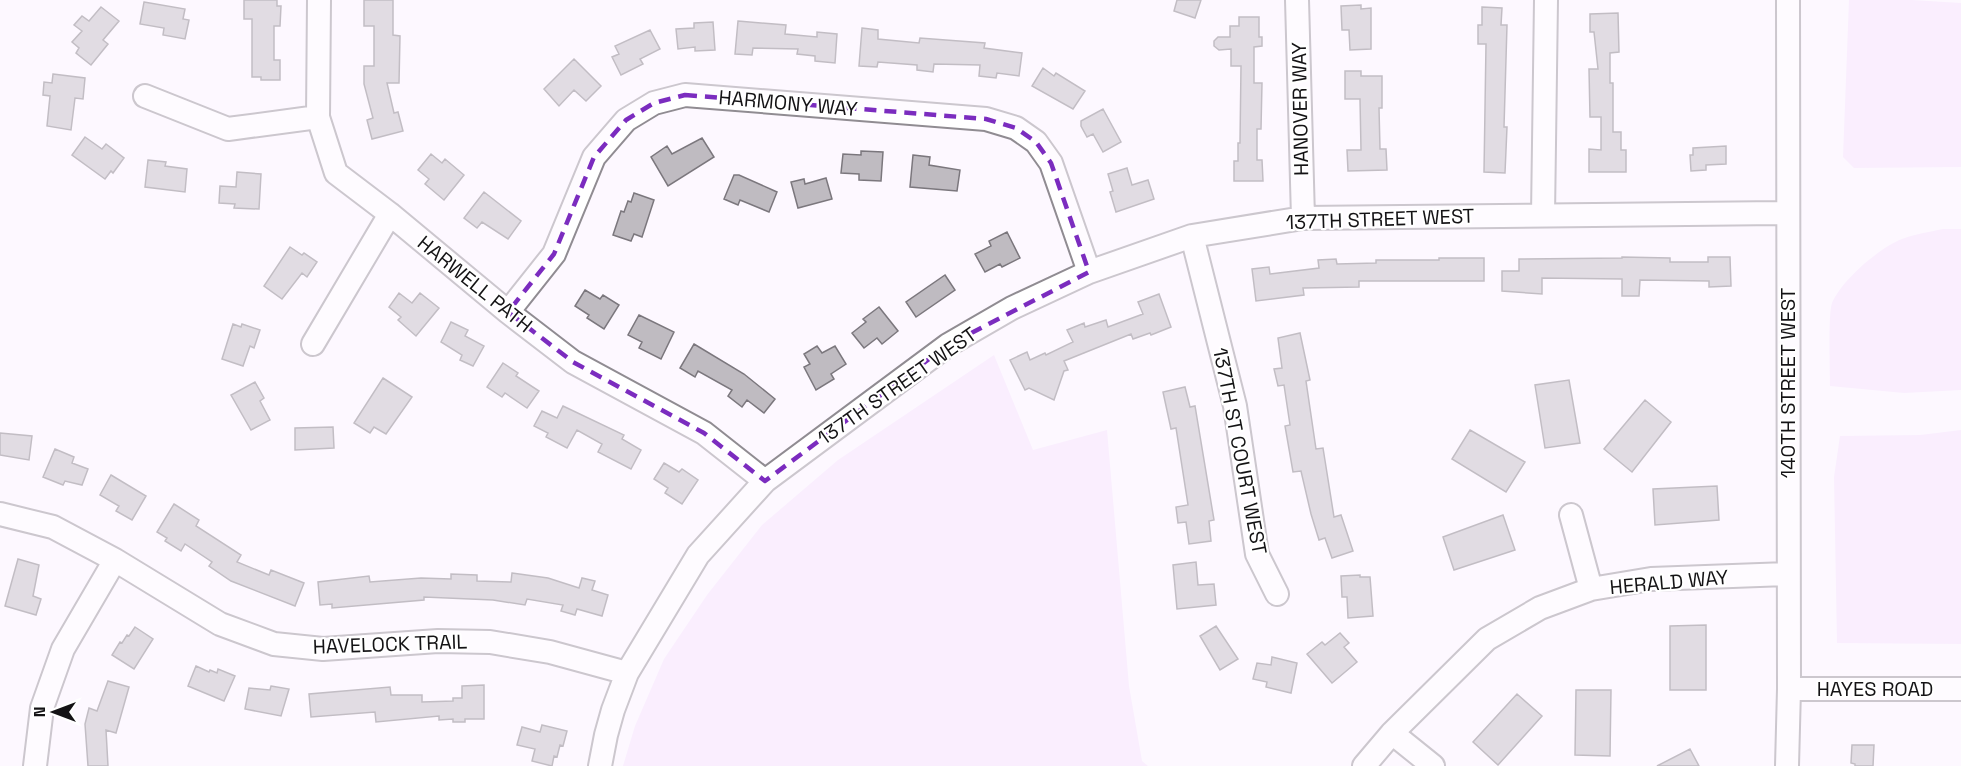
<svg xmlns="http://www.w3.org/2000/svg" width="1961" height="766" viewBox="0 0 1961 766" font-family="'Space Grotesk',sans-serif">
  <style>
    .green { fill: #f5e3fc }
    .building { fill: #bfbbc1; stroke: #7b777d; stroke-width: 1.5 }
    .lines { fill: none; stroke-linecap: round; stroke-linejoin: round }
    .minor-casing { stroke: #908c92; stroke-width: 26 }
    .minor { stroke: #fff; stroke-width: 22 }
    .marked { fill: none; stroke: #7b2cbf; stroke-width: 4.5; stroke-dasharray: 12 8; stroke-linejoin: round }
    .labels { text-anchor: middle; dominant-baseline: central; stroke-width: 4.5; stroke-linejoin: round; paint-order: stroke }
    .street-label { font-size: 20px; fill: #141315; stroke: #fff }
  </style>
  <rect width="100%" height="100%" fill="#fdf8ff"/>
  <!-- green -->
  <path class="green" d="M1849,0H1912L1961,3V167L1854,168L1843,157Z
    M1943,229H1961V390L1904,393L1830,386C1830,370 1828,314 1832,303C1842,280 1879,248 1902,239C1915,234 1929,232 1943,229Z
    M994,355L1033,450L1107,430L1129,686L1142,761L1148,766H623L635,726L664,659L707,595L762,525L838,460Z
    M1961,430V644L1837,643L1834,477L1840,436L1920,435Z"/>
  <!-- building -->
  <path class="building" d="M244,0H277V6H281L280,26H274V60H280V80H261V77H252V19H244Z
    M364,0H393V35L400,36L399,83H387L394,113L398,112L403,131L372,139L367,120L373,118L364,84V66H374V26H364Z
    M1177,0H1201L1195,18L1174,11Z
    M144,2L185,9L183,19L189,20L185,39L163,35L164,28L140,24Z
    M1361,5V9L1371,8V49L1350,50L1349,30H1342L1341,6Z
    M101,7L119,21L103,40L108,44L91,65L76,53L79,48L72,42L82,31L74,25L82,16L89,21Z
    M1482,7L1502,8L1501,25H1507L1504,127H1507L1505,173L1484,172L1486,44H1478V25H1482Z
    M1618,13L1619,52L1610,53V83H1613V132H1621V150H1626V172H1589V149L1601,150V117H1590L1589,69H1598L1594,32H1590V14Z
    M1239,17H1259V37H1262V46L1254,47V83H1262L1261,129H1257V160H1262L1263,181H1234V161H1238V143H1240L1241,66H1231V49L1219,50L1214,46V41L1218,37H1230V26H1239Z
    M738,21L786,25L785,34L817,37V32L837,34L835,63L815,61V56L797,54L798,49L753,48L752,55L735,54Z
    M713,22L715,50L695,51V47L678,49L676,29L694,28V23Z
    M862,28L878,30V39L919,43L920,38L985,43L984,48L1022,53L1019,76L997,73L996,78L979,76L980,65L934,64L933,72L917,70V65L878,62L877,67L859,66Z
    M650,30L660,49L640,59L643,64L621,75L612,57L619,54L615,46Z
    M574,59L601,86L586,101L574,90L559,106L544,89Z
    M1043,68L1054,76L1056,73L1085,91L1073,109L1032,86Z
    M1345,71H1361V76H1382V108H1379L1380,149H1386L1387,170L1348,171L1347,150H1361L1360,99H1345Z
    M53,74L85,78L83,99L75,98L71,130L47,126L50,96L43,95L44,82L52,83Z
    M1103,109L1121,142L1103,152L1093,134L1087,137L1081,126V121Z
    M85,137L102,149L106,144L124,158L113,173L111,171L105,179L72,155Z
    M702,138L714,157L668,186L651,157L667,146L672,154Z
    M1726,146V164L1706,165V170L1691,171L1690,155H1693V148Z
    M861,151L883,152L881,181L859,180V174L841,173L843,154L861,155Z
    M431,154L442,163L445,159L464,175L444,200L425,184L429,179L418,170Z
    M913,155L930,157L929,165L960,170L957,191L910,187Z
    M148,160L166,162L165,166L187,169L185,192L145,187Z
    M1127,168L1132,185L1148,180L1154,199L1116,212L1110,192L1113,191L1108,174Z
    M237,172L261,174L259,209L234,208L235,204L219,203L220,186L236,187Z
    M734,175H739L777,192L769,212L740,200L738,205L724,199Z
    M826,178L832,199L798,208L791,182L804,179L805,184Z
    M484,192L521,221L508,239L482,222L477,228L464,218Z
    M634,193L654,200L642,237L634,234L631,241L613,235L621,211L624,212L628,201L631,202Z
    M1007,232L1020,258L1002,267L1000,264L985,272L975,254L991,246L989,241Z
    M290,247L302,255L304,253L317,262L307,277L302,273L282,299L264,286Z
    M1622,257L1670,258V262H1708V257H1730L1731,286L1709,287V281L1640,280L1639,296H1622V279L1542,278V294L1502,291V271H1519V259L1622,258Z
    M1439,258H1484V281H1359V287L1303,288L1304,295L1256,301L1252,269L1269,267L1270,274L1319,268L1318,260L1336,259L1337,264L1376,263V260H1439Z
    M945,275L955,290L916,317L906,302Z
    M585,290L600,299L603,295L619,305L604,329L587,318L589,315L575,306Z
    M399,293L412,303L420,293L439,308L416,336L398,320L401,317L389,307Z
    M1159,294L1171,327L1151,335L1150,333L1133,339L1131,334L1064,361L1068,370L1064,371L1054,400L1029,388L1025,390L1010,360L1027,352L1030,360L1045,353L1046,355L1073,342L1067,330L1084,323L1085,327L1106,320L1108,327L1143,314L1138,302Z
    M879,307L898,331L882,344L877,338L864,348L852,333L866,322L863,319Z
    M639,315L674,332L661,359L639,348L642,342L628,335Z
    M451,322L468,330L465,336L484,346L473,366L460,360L462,355L441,342Z
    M233,324L241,327L242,324L260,330L254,348L250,346L243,366L222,359Z
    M1300,333L1310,380L1306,381L1316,449L1323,448L1334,517L1341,515L1353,551L1332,558L1325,538L1319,540L1311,514L1301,471L1293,472L1285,426L1290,425L1284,385L1278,386L1274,369L1282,368L1278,338Z
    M694,344L744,374L775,399L764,413L747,400L742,407L728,396L732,390L698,371L695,377L680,368Z
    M817,346L822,353L835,346L846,364L831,374L834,379L816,390L804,367L810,364L804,354Z
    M503,363L518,373L516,376L539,391L527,408L505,393L502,397L487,387Z
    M383,378L412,397L386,434L374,427L370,433L354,423Z
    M1569,380L1580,443L1545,448L1535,385Z
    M255,382L264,398L260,401L270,420L251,430L231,395Z
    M1185,387L1190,407L1195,406L1214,520L1209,521L1211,541L1189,544L1186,522L1178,523L1176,507L1188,505L1176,428L1171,429L1163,392Z
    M1645,400L1671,422L1632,472L1604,449Z
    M563,406L624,435L622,439L641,450L631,469L598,452L602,444L577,430L567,448L546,437L548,433L534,426L542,411L557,418Z
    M333,427L334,448L295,450V428Z
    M1470,430L1525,462L1506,492L1452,459Z
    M0,433L32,436L29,460L0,455Z
    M55,449L74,457L72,463L88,469L82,485L65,481L63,485L43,477Z
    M664,463L679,472L682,469L698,480L682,504L665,493L668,488L654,479Z
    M111,475L146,496L132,520L116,511L119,506L100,495Z
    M1717,486L1719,520L1655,525L1653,489Z
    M174,504L199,520L196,526L241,555L237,562L269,575L271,570L304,583L295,606L231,581L209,566L212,562L185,544L181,551L165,541L167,538L157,532Z
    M1503,515L1515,550L1454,570L1443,537Z
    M18,559L39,565L33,596L41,599L36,615L5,606Z
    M1196,562L1198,585L1214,584L1216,605L1177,609L1173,565Z
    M512,573L548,578L579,588L582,578L595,581L592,590L608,595L602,616L577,609L575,615L561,611L563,605L527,599L525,605L493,600L424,597V600L332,608V604L320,605L318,582L369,576L370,582L421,578L451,579V574L477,575V581L511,582Z
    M1360,575V577H1370L1373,616L1348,618L1347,597H1342L1341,576Z
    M1706,625V690H1670V626Z
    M1216,626L1238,659L1220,670L1200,636Z
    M135,627L153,639L134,669L112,655L120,642L122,643L127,635L129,636Z
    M1340,633L1349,643L1344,647L1357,662L1332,683L1307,654L1322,642L1325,645Z
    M1272,657L1297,663L1291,693L1266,687L1267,682L1253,679L1257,663L1271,665Z
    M196,666L209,672L210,670L217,673L218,669L235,676L224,701L188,686Z
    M108,681L129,687L116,733L106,730L108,766H88L85,724L89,708L97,711Z
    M484,685V719H465V722H453V719L439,720V716L376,722L375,712L311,717L309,694L390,687L391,695H422V702L453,701V698H462V686Z
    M271,686L289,689L281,716L245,709L249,688L270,690Z
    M1576,690H1611L1610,756L1575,755Z
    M1517,694L1542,716L1498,765L1473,742Z
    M542,725L567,731L563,746L560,745L557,757L554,756L552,766L532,761L535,749L517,745L522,727L540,732Z
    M1852,745H1874L1873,766H1855V764L1851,763Z
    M1690,749L1699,766H1657Z"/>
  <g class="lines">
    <defs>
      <path id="minor" d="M319,0L318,117L336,173L390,214L508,312L573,362L704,433L765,481
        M1297,0L1303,218
        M145,96L228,129L318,117
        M1543,215L1546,0
        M1192,236L1235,406L1257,554L1277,594
        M508,312L554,254L594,157L626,120L654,103L685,95L986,119L1016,128L1036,142L1051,163L1089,272
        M313,344L390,214
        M0,514L53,527L115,560L220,624L274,644L323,649L438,641L490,642L550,652L627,673
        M1571,515L1591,589
        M1789,689H1961
        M1392,733L1433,766
        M35,766L42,708L63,649L115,560
        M600,766L606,735L613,710L627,673L698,555L765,481L948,345L1012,308L1089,272L1192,236L1303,218L1787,213
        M1364,766L1392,733L1487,639L1540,608L1591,589L1651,579L1788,574
        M1787,766L1789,689L1788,0"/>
    </defs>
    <!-- minor casing -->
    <use href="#minor" class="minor-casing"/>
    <!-- minor -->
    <use href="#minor" class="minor"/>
  </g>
  <!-- marked area -->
  <path d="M0 0H1961V766H0ZM685,95L986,119L1016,128L1036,142L1051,163L1089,272L948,345L765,481L704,433L573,362L508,312L554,254L594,157L626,120L654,103Z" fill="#fdf8ff" fill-opacity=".55" fill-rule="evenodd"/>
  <path class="marked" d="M685,95L986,119L1016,128L1036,142L1051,163L1089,272L948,345L765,481L704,433L573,362L508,312L554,254L594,157L626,120L654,103Z"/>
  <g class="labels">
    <!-- street labels -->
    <g class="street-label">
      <text transform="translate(788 103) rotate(5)">HARMONY WAY</text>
      <text transform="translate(1300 109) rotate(-91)">HANOVER WAY</text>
      <text transform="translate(1380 219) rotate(-2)">137TH STREET WEST</text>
      <text transform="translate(475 284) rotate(39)">HARWELL PATH</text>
      <text transform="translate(1788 383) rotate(-90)">140TH STREET WEST</text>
      <text transform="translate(897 386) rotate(-35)">137TH STREET WEST</text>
      <text transform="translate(1240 451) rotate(79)">137TH ST COURT WEST</text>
      <text transform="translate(1669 582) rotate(-5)">HERALD WAY</text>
      <text transform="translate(390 644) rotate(-2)">HAVELOCK TRAIL</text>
      <text x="1875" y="689">HAYES ROAD</text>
    </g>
  </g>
  <!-- north arrow -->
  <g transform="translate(54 712) rotate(270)" stroke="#ffffff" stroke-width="4.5" paint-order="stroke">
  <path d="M0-4.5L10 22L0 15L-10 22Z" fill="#141315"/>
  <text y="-9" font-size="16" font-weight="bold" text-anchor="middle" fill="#141315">N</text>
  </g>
</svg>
